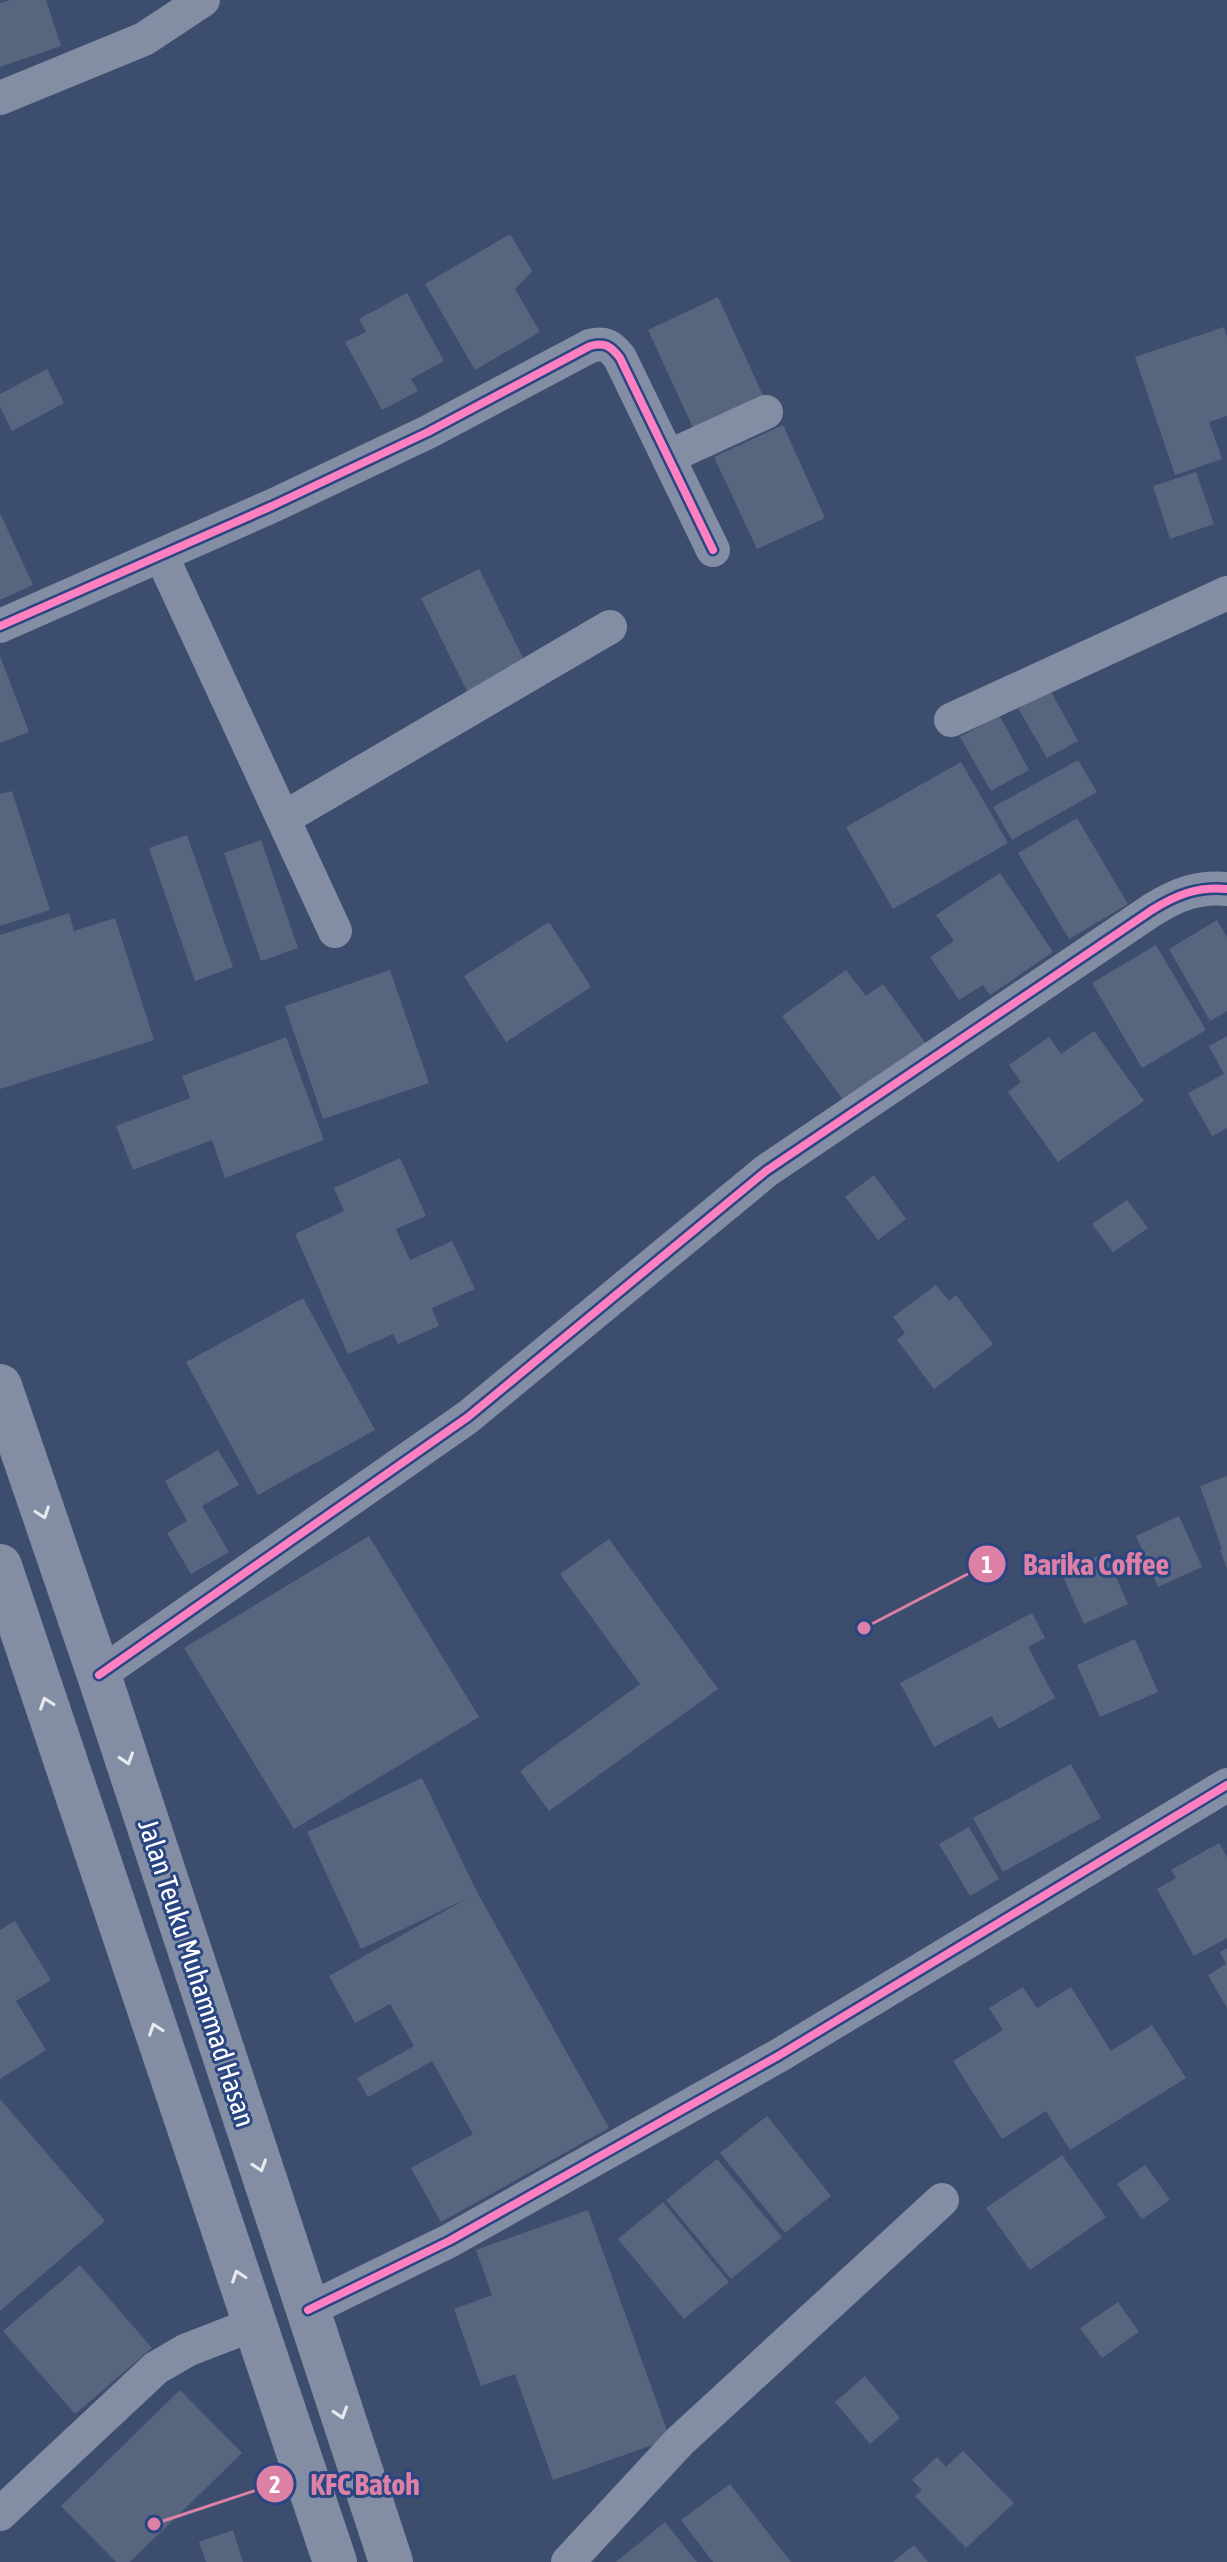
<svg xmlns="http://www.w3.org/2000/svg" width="1227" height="2562" viewBox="0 0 1227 2562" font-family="'Asap Condensed',sans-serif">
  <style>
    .building { fill: #58657f }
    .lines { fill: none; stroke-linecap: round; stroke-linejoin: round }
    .street { stroke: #838ea4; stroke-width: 34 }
    .highway { stroke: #838ea4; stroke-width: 44 }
    .cycleway-casing { stroke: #294582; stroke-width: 13 }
    .cycleway { stroke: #ff80c0; stroke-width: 8 }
    .oneway { stroke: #e6e8ed }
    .labels { text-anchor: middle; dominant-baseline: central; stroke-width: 6; stroke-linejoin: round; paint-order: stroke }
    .street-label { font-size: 28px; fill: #fff; stroke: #294582 }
    .leader { fill: none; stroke: #dd80a5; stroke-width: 3 }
    .callout-dot { fill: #dd80a5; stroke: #294582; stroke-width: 3 }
    .mark-label { font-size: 24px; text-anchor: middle; font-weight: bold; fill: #fff }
    .callout-label { font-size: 30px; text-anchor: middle; font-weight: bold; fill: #dd80a5; stroke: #294582; stroke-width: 6; stroke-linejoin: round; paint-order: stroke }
  </style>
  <rect width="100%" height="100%" fill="#3d4d6e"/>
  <!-- building -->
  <path class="building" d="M10,0H46L61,46L0,67V3Z
    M510,234L532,271L515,289L540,332L475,370L425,284Z
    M407,293L444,361L411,379L418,391L382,410L345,342L366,332L359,319Z
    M718,297L765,400L695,432L648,330Z
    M1224,327L1227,337V416L1209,422L1222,459L1175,475L1135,357Z
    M47,369L64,403L12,431L0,407V394Z
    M783,425L825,518L757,549L714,457Z
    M1196,472L1214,524L1170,539L1153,486Z
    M0,513L33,585L0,600Z
    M479,569L526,664L468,693L421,598Z
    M0,656L29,732L0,743Z
    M1050,690L1078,741L1047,758L1018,708Z
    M999,715L1029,770L991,791L960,737Z
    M1078,760L1097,792L1012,840L993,807Z
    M961,762L1008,843L893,909L846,827Z
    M12,791L50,910L0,926V794Z
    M1077,818L1128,904L1069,939L1018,853Z
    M187,835L233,967L195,981L149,848Z
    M261,840L298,948L261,961L224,853Z
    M1000,873L1053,952L990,995L983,985L959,1000L930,957L954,941L936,915Z
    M69,913L74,931L115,918L154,1040L0,1089V935Z
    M1217,920L1227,937V1011L1210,1021L1169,949Z
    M549,922L591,987L506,1042L464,976Z
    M1156,945L1206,1030L1142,1068L1092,983Z
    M390,970L429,1083L323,1119L285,1006Z
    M846,970L866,996L883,984L927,1045L846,1104L782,1016Z
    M1094,1031L1144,1101L1058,1162L1008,1092L1021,1082L1009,1065L1049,1037L1061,1054Z
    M1227,1036V1128L1212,1136L1188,1093L1224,1074L1209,1046Z
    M286,1037L324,1140L225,1178L212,1140L133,1170L116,1126L190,1098L182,1076Z
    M400,1158L426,1216L396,1229L410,1260L452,1241L475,1289L432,1308L439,1326L398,1344L393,1334L348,1354L295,1234L344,1211L334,1188Z
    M874,1175L906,1219L878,1240L845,1197Z
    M1127,1200L1148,1228L1113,1252L1092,1224Z
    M936,1285L949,1301L956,1295L993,1344L934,1389L897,1340L905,1333L893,1317Z
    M303,1298L375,1430L258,1495L186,1362Z
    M218,1450L239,1485L202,1506L229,1552L191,1574L167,1533L187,1521L165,1481Z
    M1227,1476V1569L1220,1550L1222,1549L1200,1486Z
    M1179,1516L1202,1567L1158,1587L1136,1536Z
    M369,1536L479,1717L294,1829L184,1648Z
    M609,1539L718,1689L549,1811L520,1771L640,1684L560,1574Z
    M1105,1553L1128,1604L1084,1624L1061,1572Z
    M1032,1613L1045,1638L1028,1647L1055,1698L999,1729L992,1716L934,1747L900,1683Z
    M1135,1639L1158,1692L1100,1717L1077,1665Z
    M1071,1764L1101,1818L1003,1872L973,1818Z
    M422,1778L477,1892L609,2128L441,2222L411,2168L473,2134L432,2061L368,2097L357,2078L414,2046L390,2004L355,2023L329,1976L466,1899L361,1949L307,1832Z
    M969,1827L999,1879L970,1896L939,1844Z
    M1219,1843L1227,1857V1938L1194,1956L1157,1889L1176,1878L1171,1870Z
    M15,1921L51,1980L16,2001L46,2050L0,2079V1930Z
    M1227,1948V2008L1208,1975L1226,1964L1220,1952Z
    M1023,1987L1037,2008L1071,1987L1111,2051L1152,2025L1186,2078L1070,2150L1046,2111L1002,2139L953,2061L1003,2030L989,2008Z
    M0,2099L105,2221L0,2311Z
    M767,2116L831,2196L785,2233L720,2153Z
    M1062,2155L1106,2217L1030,2270L986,2208Z
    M717,2159L782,2237L731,2279L666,2200Z
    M1145,2165L1170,2200L1142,2219L1117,2184Z
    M663,2202L729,2282L684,2319L618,2239Z
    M588,2210L670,2439L553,2480L515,2374L481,2386L454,2309L492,2295L476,2250Z
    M80,2265L152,2348L75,2414L3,2331Z
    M1118,2302L1139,2332L1102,2358L1080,2328Z
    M865,2376L900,2418L870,2444L835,2402Z
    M180,2390L242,2453L130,2562H116L61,2506Z
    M963,2451L1014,2503L966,2548L915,2496L922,2490L912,2480L937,2457L946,2467Z
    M730,2484L791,2562H713L681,2520Z
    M665,2522L697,2562H616Z
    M233,2530L243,2562H206L199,2542Z
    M914,2545L928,2562H893Z"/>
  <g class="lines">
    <!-- street -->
    <path class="street" d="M0,98L144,39L203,0
      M668,457L766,412
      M162,557L335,931
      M0,626L272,506L428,432L590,346C605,342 611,346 620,358L713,550
      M951,720L1227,593
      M284,818L610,627
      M99,1675L468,1417L766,1171L1152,910C1176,895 1198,886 1227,889
      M308,2310L449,2241L778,2056L1227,1785
      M0,2514L156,2368L187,2350L254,2324
      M568,2562L680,2441L942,2200"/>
    <!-- highway -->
    <path class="highway" d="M0,1386L99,1675L391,2562
      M0,1566L335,2562"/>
    <defs>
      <path id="cycleway" d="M0,626L272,506L428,432L590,346C605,342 611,346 620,358L713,550
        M99,1675L468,1417L766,1171L1152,910C1176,895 1198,886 1227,889
        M308,2310L449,2241L778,2056L1227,1785"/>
    </defs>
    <!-- cycleway casing -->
    <use href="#cycleway" class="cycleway-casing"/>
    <!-- cycleway -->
    <use href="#cycleway" class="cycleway"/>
  </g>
  <!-- one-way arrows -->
  <defs><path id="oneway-chevron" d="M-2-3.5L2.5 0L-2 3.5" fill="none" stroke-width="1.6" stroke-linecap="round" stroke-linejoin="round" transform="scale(2)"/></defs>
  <g class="oneway">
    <use href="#oneway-chevron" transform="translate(43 1513) rotate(71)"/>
    <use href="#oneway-chevron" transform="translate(46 1703) rotate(-109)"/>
    <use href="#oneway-chevron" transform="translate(127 1759) rotate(72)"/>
    <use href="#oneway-chevron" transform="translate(155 2029) rotate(-109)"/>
    <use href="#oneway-chevron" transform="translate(260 2166) rotate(72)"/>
    <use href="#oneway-chevron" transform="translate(238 2276) rotate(-109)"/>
    <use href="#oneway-chevron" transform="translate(341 2413) rotate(72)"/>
  </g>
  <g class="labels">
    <!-- street labels -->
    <g class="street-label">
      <text transform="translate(197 1973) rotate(72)">Jalan Teuku Muhammad Hasan</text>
    </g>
  </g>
  <!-- callouts -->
  <path class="leader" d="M864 1628L987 1564M154 2524L275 2484"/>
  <g class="callout-dot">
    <circle cx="864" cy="1628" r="8"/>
    <circle cx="154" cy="2524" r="8"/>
    <circle cx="987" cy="1564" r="20"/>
    <circle cx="275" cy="2484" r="20"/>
  </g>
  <g class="mark-label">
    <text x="987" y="1573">1</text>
    <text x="275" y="2493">2</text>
  </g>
  <g class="callout-label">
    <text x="1096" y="1575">Barika Coffee</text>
    <text x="365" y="2495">KFC Batoh</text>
  </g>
</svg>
